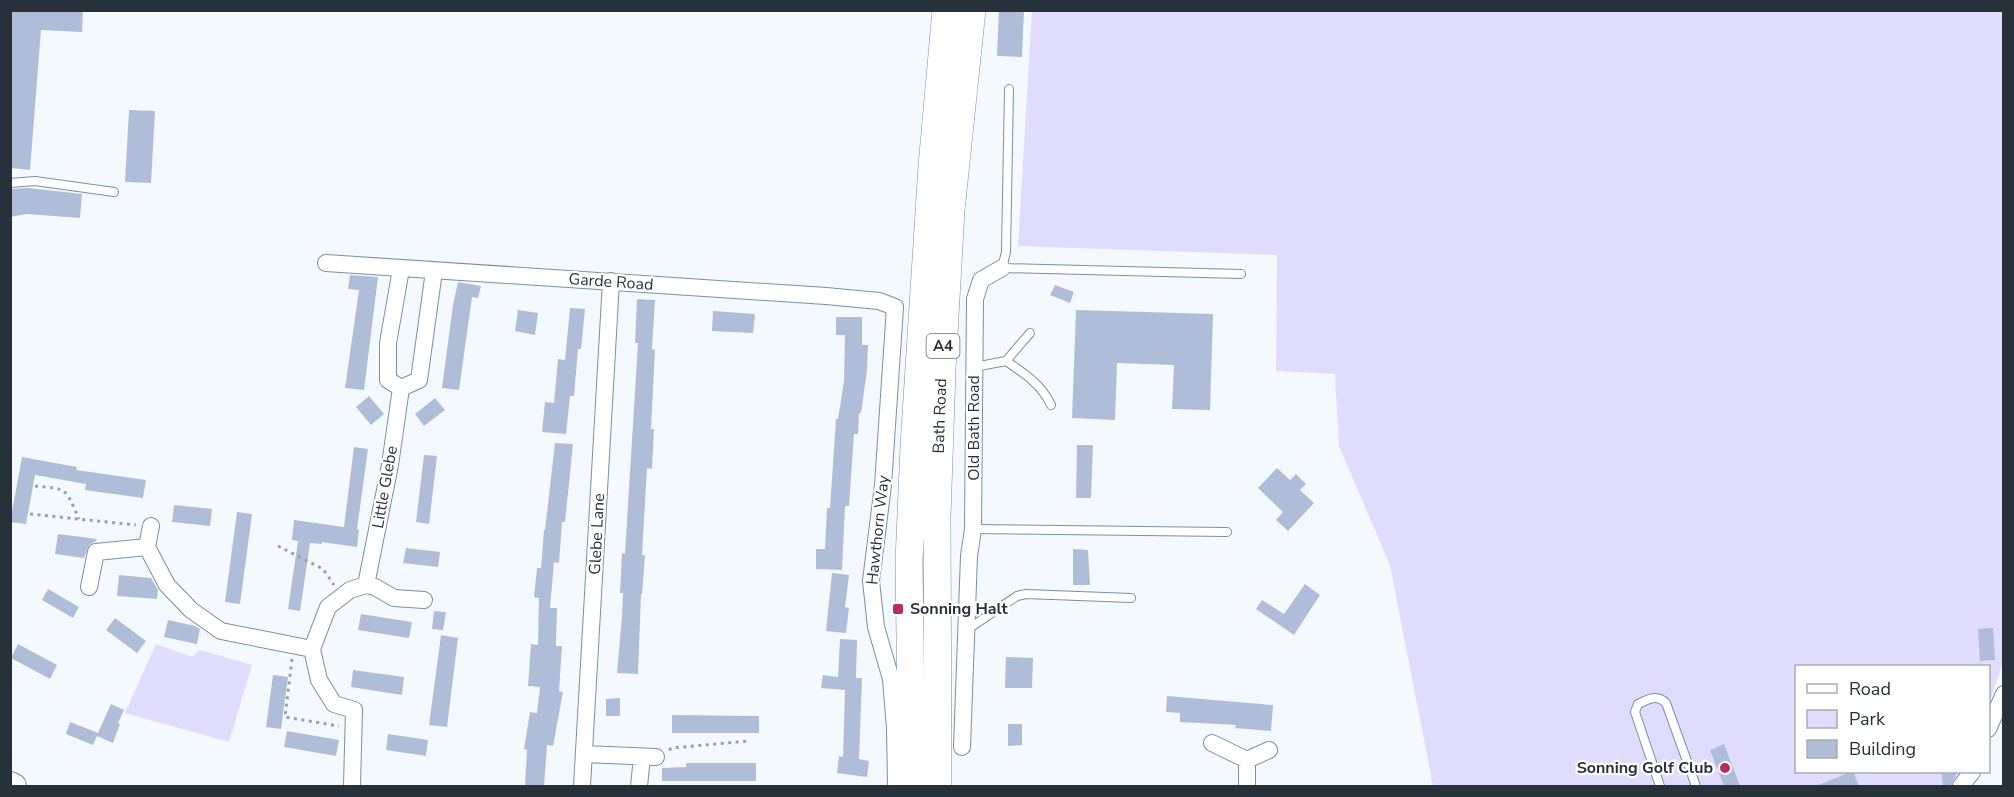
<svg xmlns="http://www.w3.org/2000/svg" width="2014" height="797" viewBox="0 0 2014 797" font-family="'Nunito Sans',sans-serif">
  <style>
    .green { fill: #e0dcfd }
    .building { fill: #b0bdd9 }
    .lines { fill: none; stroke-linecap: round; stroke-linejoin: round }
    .lane-casing { stroke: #7691a5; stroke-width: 10 }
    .street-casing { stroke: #7691a5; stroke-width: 18 }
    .secondary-casing { stroke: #7691a5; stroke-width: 26 }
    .primary-casing { stroke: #7691a5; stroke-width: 28 }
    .path { stroke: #9aa2a8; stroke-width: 3; stroke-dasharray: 3 4.5; stroke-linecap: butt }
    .lane { stroke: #fff; stroke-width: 8 }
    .street { stroke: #fff; stroke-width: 16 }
    .secondary { stroke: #fff; stroke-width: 24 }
    .primary { stroke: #fff; stroke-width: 27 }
    .poi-dot { fill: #b92b5c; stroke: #fff; stroke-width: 2 }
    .labels { text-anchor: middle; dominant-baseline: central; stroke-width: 4.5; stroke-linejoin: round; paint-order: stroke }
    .shield { fill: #fff; stroke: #676f75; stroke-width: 1.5 }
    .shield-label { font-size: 15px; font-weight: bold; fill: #26313a }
    .street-label { font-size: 16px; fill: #26313a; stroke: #fff }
    .poi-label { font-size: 16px; font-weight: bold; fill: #26313a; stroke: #fff; text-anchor: start }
  </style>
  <rect width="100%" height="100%" fill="#f3f9fd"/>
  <!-- green -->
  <path class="green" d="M1032,11H2003V662L1989,704L1988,666H1796V772H1961L1951,786H1433L1390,565L1339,446L1335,374L1276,371L1277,255L1018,246Z
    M156,644L192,657L200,650L252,665L229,742L125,713Z"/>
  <!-- building -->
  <path class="building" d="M10,10H83L82,32L41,30L30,170L10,168Z
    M999,10H1024L1022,57L997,56Z
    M129,110L155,111L151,183L125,182Z
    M10,189L28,188L82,194L80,218L27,214L10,217Z
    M350,275L378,277L364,390L345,388L359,290L348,289Z
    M458,282L481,286L478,298L472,297L459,390L442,388L453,305Z
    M1055,285L1074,292L1070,303L1050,295Z
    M637,299L655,300L652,349L655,350L651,429H654L652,469L647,468L642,555H645L642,594H641L638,674L617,673L622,616L623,593H620L622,553L625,554L638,343H635Z
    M570,308L585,309L581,349H578L574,396H570L566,434L542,432L545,402L554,403L558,359L565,360Z
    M518,310L538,313L535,335L515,331Z
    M1076,310L1213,314L1210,410L1172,409L1174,365L1117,363L1115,420L1072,418Z
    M713,311L755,314L753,333L712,331Z
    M836,317H862V345H868L867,370L861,413H859L858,434H854L849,506H845L842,570L816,569V549H825L827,508H830L836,419H838L844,381L845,335H836Z
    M369,396L384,414L371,425L356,407Z
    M435,398L445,410L424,426L415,414Z
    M555,443L573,444L565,522H562L559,563L554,562L550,608H557L556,646H562L559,691L563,692L553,746L547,745L544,786H525L527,750L524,749L530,712L537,713L540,687L528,686L531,644L538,645L539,598L534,597L537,568H541L544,530H545Z
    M1077,445H1093L1091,498H1076Z
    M354,447L368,449L357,529L359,530L357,547L322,542V544L310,543L300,611L288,609L298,541L292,540L294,520L344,527Z
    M424,455L437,456L429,524L416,522Z
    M22,457L77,467L76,470L146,480L143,498L85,490L86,484L35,475L26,524L10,522Z
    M1277,468L1290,480L1296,474L1306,484L1300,490L1314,503L1288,531L1276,520L1283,512L1258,488Z
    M174,505L212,509L210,526L172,522Z
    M237,512L252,514L240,604L225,602Z
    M58,534L97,539L96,541L89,545L84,558L55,554Z
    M406,548L440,552L438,567L403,563Z
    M1073,549L1088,550L1090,585H1073Z
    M832,573L849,575L845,607L849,608L846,633L826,631Z
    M119,575L151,578L158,590L157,599L117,596Z
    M1305,584L1320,595L1294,635L1256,609L1262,600L1284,614Z
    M48,589L79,607L73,618L42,600Z
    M434,611L446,612L443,630L432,629Z
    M361,614L412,622L409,638L358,630Z
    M115,618L146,641L137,653L106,630Z
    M168,620L195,626L200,629L197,644L164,637Z
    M1993,628L1995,660L1980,661L1978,629Z
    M441,635L458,638L447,727L429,725Z
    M840,639L857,640L856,678H862L859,759L869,761L867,777L837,773L839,756L843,757L845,690L821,688L823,675L838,677Z
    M18,644L57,665L50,679L11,658Z
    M1006,657L1033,658L1032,688H1005Z
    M353,670L404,677L402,695L351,687Z
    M273,675L288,677L281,729L266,727Z
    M1167,696L1273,705L1271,731L1235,728L1236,725L1180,722V713L1166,712Z
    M620,698V716H606V699Z
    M111,704L124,710L118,723L120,724L113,743L97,736L93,745L66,734L70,722L98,733L97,735Z
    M672,715L759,716V733H672Z
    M1008,724H1022V745L1008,746Z
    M287,731L339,740L336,756L284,747Z
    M388,734L428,740L426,756L386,750Z
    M1724,744L1740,786H1724L1710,750Z
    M686,763H756V781H662V768L686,767Z
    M1853,771L1859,786H1816Z
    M1941,771H1955L1956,776L1951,785L1943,786Z"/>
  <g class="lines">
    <defs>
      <path id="lane" d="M1009,89L1006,252L1002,268L1241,274
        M10,183L35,181L114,192
        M1006,361C1024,373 1042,385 1051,405
        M974,367L1006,361L1030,333
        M973,529L1227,532
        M968,629L1017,596L1026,594L1131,598
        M1660,786L1635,712L1638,704C1648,699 1657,694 1666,703L1696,786"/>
      <path id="street" d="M326,263L826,296L879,301L895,307L883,485L871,581L876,627L891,679L895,728L896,786
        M401,269L388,343V380L401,388L419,380L434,271
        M151,526L147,547L167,585L191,610L221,631L312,649
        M366,585L390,465L401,388
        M89,587L96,552L147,547
        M1988,729L2004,694
        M1212,743L1247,760V786
        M962,747L969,556L973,529L975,299L981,280L1002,268
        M584,754L656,757
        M1247,760L1269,750
        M352,786L354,710L334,704L319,680L312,649L328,607L350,590L366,585L375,587L394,598L424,600
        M582,786L611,281
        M639,786L642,757
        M1961,786L1972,772"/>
      <path id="secondary" d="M10,784L14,786"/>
      <path id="primary" d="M912,786L909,561L914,446L932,166L946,10
        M938,786L937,517L942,370L951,210L972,10"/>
    </defs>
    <!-- lane casing -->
    <use href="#lane" class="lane-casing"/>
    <!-- street casing -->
    <use href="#street" class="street-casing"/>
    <!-- secondary casing -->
    <use href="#secondary" class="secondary-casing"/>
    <!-- primary casing -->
    <use href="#primary" class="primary-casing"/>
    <!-- path -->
    <path class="path" d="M35,486C69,489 65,488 79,519
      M30,514L136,525
      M278,546L323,569L334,585
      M292,659L285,717L339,726
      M669,750L672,748L748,741"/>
    <!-- lane -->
    <use href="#lane" class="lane"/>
    <!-- street -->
    <use href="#street" class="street"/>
    <!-- secondary -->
    <use href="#secondary" class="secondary"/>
    <!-- primary -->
    <use href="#primary" class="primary"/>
  </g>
  <!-- markers -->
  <g class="poi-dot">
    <rect x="892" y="603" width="12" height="12" rx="3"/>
    <circle cx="1725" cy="768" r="6"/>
  </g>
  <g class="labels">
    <!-- shield labels -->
    <rect class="shield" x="926.5" y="334" width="33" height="24" rx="4.5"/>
    <g class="shield-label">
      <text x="943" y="346">A4</text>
    </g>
    <!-- street labels -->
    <g class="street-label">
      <text transform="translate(611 282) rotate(4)">Garde Road</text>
      <text transform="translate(940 416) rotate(-88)">Bath Road</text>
      <text transform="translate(974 428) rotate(-90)">Old Bath Road</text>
      <text transform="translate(385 487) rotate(-80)">Little Glebe</text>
      <text transform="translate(878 530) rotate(-84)">Hawthorn Way</text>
      <text transform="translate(597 534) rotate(-87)">Glebe Lane</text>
    </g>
    <!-- poi labels -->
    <g class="poi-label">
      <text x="910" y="609">Sonning Halt</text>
      <text x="1713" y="768" text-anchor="end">Sonning Golf Club</text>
    </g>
  </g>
  <!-- border -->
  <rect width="2014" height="797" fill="none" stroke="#26313a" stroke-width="24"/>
  <!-- legend -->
  <rect x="1795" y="665" width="195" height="108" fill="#ffffff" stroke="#a8adb0" stroke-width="1.5"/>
  <rect x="1807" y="684" width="30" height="9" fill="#ffffff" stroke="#a8adb0" stroke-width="1.5"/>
  <text x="1849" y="695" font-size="18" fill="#26313a">Road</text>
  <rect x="1807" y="710" width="30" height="18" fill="#e0dcfd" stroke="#a8adb0" stroke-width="1.5"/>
  <text x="1849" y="725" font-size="18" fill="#26313a">Park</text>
  <rect x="1807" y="740" width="30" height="18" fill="#b0bdd9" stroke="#a8adb0" stroke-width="1.5"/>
  <text x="1849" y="755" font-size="18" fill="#26313a">Building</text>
</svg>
